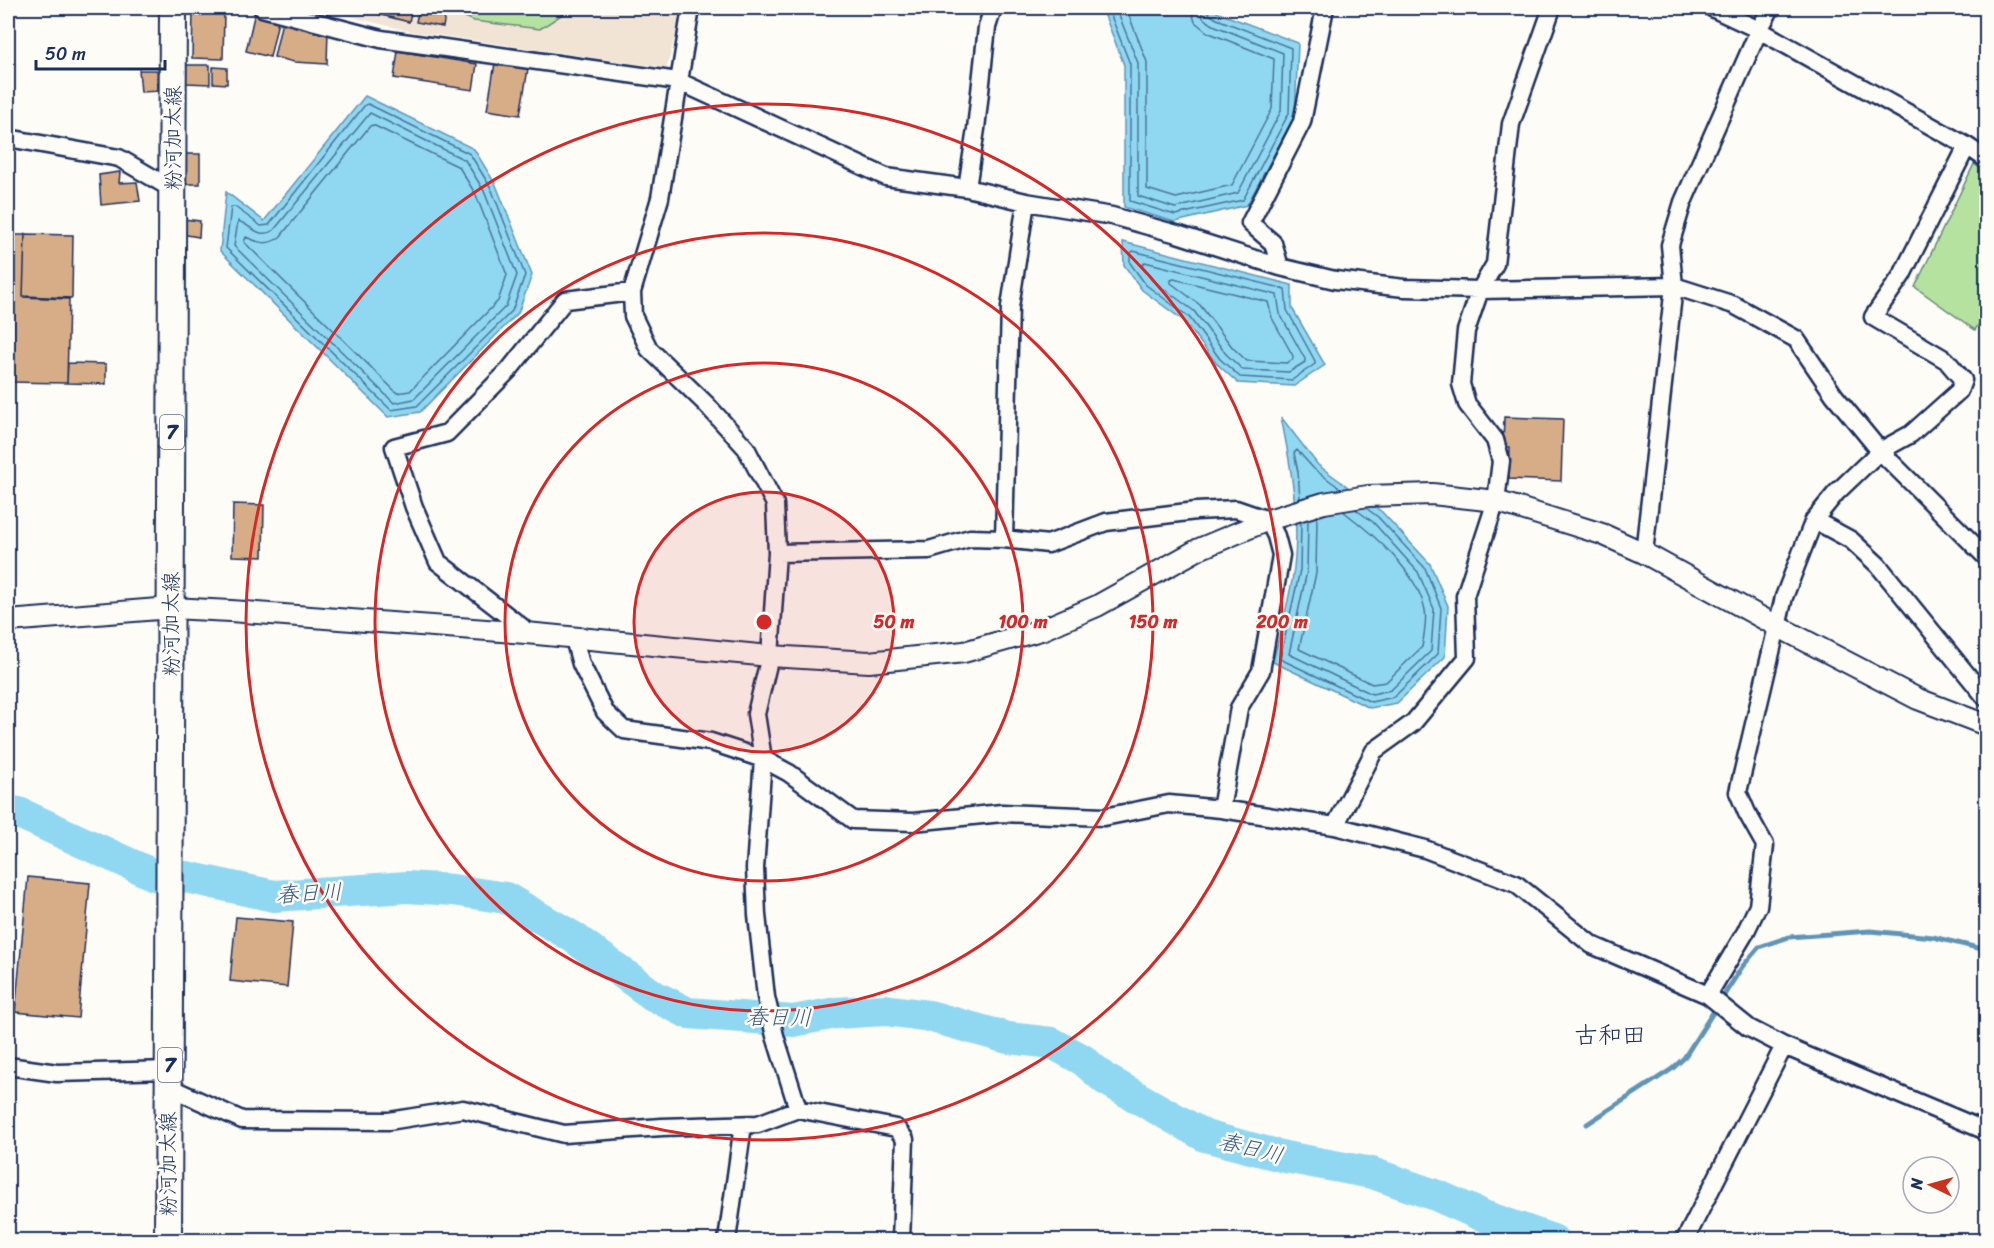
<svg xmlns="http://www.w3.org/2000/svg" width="1994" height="1248" viewBox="0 0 1994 1248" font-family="Sriracha,'Klee One',sans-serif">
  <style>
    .built { fill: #f1e4d5 }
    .green { fill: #b6e29f; stroke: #68887e; stroke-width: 1.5 }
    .water { fill: #90d8f1; stroke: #6194b6; stroke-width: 1.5 }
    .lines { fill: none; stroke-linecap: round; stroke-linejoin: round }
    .shore { stroke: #4a7399; stroke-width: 1.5 }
    .stream { stroke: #6194b6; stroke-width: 5 }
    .river { stroke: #90d8f1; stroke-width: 32 }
    .building { fill: #d6ad87; stroke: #1b2f5e; stroke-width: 1.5 }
    .minor-casing { stroke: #1b2f5e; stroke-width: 21 }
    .tertiary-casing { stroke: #1b2f5e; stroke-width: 24 }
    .primary-casing { stroke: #1b2f5e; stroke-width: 30 }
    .minor { stroke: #fdfcf7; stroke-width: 16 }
    .tertiary { stroke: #fdfcf7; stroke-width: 20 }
    .primary { stroke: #fdfcf7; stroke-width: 26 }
    .ring { fill: none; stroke: #d62828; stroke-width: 3 }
    .labels { text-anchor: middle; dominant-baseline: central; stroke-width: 5; stroke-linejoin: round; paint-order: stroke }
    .shield { fill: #fdfcf7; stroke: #5f6c8c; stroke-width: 1.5 }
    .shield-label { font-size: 20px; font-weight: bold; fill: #1b2f5e }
    .street-label { font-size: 21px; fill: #1b2f5e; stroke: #fdfcf7 }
    .water-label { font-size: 22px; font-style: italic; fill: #385983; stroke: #fdfcf7 }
    .quarter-label { font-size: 24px; fill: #1b2f5e; stroke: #fdfcf7 }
    .centre { fill: #d62828; stroke: #fdfcf7; stroke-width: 3 }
    .ring-label { font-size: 18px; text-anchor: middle; font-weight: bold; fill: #d62828; stroke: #fdfcf7; stroke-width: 5; stroke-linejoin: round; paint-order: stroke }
  </style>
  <rect width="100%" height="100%" fill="#fdfcf7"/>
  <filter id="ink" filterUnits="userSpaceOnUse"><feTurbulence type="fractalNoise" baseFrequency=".0167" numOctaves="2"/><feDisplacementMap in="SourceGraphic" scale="12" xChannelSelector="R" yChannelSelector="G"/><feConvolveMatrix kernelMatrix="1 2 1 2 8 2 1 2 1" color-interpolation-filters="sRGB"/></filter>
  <g filter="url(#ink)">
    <!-- built -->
    <path class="built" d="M316,8H682L667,68L409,31Z"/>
    <!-- green -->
    <path class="green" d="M445,8H572L540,29L474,21Z
      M1974,164L1986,173V313L1975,330L1915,287Z"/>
    <!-- water -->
    <path class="water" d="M1102,8H1210L1219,13L1298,43L1295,115L1247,205L1175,222L1124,207V65Z
      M365,96L474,149L496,185L532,275L518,313L420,412L388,417L220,251L226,192L264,221Z
      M1123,242L1292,285V308L1325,365L1294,386L1238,383L1216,363L1184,321L1142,290L1124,265Z
      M1281,417L1318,465L1382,512L1430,564L1448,606L1445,657L1397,703L1370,708L1273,662C1280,631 1290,599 1294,568C1300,517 1291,466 1281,417Z"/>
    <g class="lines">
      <!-- shore -->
      <path class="shore" d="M1108,8L1130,64V201L1175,215L1243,200L1289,113L1291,48L1217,19L1209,14L1208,8
        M1116,8L1138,63V196L1175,208L1238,193L1281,111L1283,53L1213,25L1203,18L1200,8
        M1126,8L1147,62V189L1176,198L1232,185L1272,109L1274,59L1207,32L1195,22L1191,8
        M368,104L470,154L491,188L525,275L512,311L417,406L391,410L226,248L231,207H235L261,226L269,225L365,105Z
        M370,113L465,160L484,191L517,275L506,306L414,399L394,403L234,246L238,221C251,225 259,240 274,230Z
        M373,125L459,167L476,195L507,275L498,301L410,391L397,393L244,242L246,237C259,243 268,246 280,237L370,126Z
        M1133,251L1285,289L1287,310L1315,361V364L1292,380L1240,377L1220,359L1189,317L1146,285L1130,263V254Z
        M1145,262L1277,295L1280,314L1305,359V362L1289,372L1243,370L1226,354L1194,311L1152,280L1142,266Z
        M1174,279L1268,302L1272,318L1293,356V359L1287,363L1247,361L1233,348L1200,305L1171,283V280Z
        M1300,499L1298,472L1294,453L1297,450L1314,469L1341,489
        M1317,517L1316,573L1299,649L1372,684L1386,682L1422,647C1424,636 1427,620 1425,610C1417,571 1373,534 1343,511
        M1308,520L1307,571L1289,654L1372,694L1391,690L1431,651L1434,609L1418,572L1373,522L1355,509
        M1301,522L1300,570L1280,659L1371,702L1394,697L1438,654L1441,608L1425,568L1378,517L1366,508"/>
      <!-- stream -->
      <path class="stream" d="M1587,1124L1672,1069L1684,1058L1742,967L1759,947L1789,937L1870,931L1933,937L1986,950"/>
      <!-- river -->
      <path class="river" d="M8,811L19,813L154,875L186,877L274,896L407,887L453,890L506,898L573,937L654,996L688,1013L793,1021L836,1013L885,1010L929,1016L1008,1038L1052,1043L1083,1060L1105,1079L1205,1136L1285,1157L1372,1173L1438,1196L1481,1215L1553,1240"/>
    </g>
    <!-- building -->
    <path class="building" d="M379,8H412L409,22L377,14Z
      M419,8L446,10L443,27L416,22Z
      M193,12L224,13L223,59L192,58Z
      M255,12L279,17L270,57L246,51Z
      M283,17L328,29L327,64L294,62L274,57Z
      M398,51L477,64L473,90L394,78Z
      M495,63L528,69L520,115L487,110Z
      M186,65H210V84L186,83Z
      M213,67L227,68V84L213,83Z
      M139,70H157L158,91L141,92Z
      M183,154H200V184H183Z
      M120,172L119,183L137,182L140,201L101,205L99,175Z
      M183,219L200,221L199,237L181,234Z
      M25,234L73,235L72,298L23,296Z
      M8,235H25L23,297L69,299L67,383L8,382Z
      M68,363L106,364V384L67,383Z
      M1504,417L1563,419L1561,481L1509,479L1510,447H1503Z
      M233,504L264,505L263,557L232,556Z
      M28,877L90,883L78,1018L15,1012Z
      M236,917L293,922L287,987L230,981Z"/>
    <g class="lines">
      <defs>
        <path id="minor" d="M262,8L381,39L678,81L886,177L967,188L1026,202L1112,216L1177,234L1280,267L1335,280L1404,288L1480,290L1674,286L1734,305L1796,339L1834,395L1880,451L1986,557
          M691,8L660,198L632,292L633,316L649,349L706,404L746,448L775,504L777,553L770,656L756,714L763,759L755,868L757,915L766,997L775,1036L798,1109
          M1712,8L1759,30L1967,146L1986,159
          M8,138L119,158L172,189
          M967,188L976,129L987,27L993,8
          M1280,267L1273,243L1250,223L1302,122L1325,8
          M1814,520L1851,540L1878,565L1986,698
          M1004,539L1010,307L1026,202
          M777,553L929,550L970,538L1004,539L1048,544L1106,522L1196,511L1236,509L1268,520L1276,536L1281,555L1261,671L1239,708L1221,809
          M1644,553L1674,286L1670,245L1683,202L1759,30L1771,8
          M526,633L522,627L438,562L414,507L394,447L447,433L509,370L565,300L632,292
          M574,639L581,664L605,712L624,730L711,742L763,759L789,773L853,820L913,822L1002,813L1104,817L1169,804L1221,809L1335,826L1425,849L1516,884L1592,945L1708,995L1749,1028L1784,1046L1986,1131
          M1335,826L1374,751L1413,723L1467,658L1465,596L1496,501L1501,461L1495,440L1467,404L1461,384L1466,331L1480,290L1495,264L1511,124L1552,8
          M1708,995L1745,933L1758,906L1765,845L1747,813L1738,792L1784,597L1814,520L1836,493L1880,451L1911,434L1959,391L1963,380L1946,360L1873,317L1902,275L1967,146
          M8,1066L57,1073L170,1070
          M169,1087L242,1120L389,1121L463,1109L564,1134L662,1127L758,1124L798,1109L896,1128L905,1139L901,1240
          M727,1240L743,1125
          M1685,1240L1784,1046"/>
        <path id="tertiary" d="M8,621L171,608L231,611L526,633L770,656L869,662L964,652L1041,630L1097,606L1199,549L1268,520L1324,503L1368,496L1432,494L1496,501L1602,534L1644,553L1777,626L1918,699L1986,725"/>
        <path id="primary" d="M168,1240L173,8"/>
      </defs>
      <!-- minor casing -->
      <use href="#minor" class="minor-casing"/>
      <!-- tertiary casing -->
      <use href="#tertiary" class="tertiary-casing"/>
      <!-- primary casing -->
      <use href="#primary" class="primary-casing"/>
      <!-- minor -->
      <use href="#minor" class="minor"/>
      <!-- tertiary -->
      <use href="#tertiary" class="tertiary"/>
      <!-- primary -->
      <use href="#primary" class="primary"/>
    </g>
  </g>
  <!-- distance rings -->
  <circle cx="764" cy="622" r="130" fill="#d62828" fill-opacity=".12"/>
  <g class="ring">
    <circle cx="764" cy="622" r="130"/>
    <circle cx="764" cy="622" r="259"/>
    <circle cx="764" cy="622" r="389"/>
    <circle cx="764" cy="622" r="518"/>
  </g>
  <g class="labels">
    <!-- shield labels -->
    <g class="shield">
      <rect x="160" y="415" width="24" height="34" rx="4.5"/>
      <rect x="158" y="1048" width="24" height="34" rx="4.5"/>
    </g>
    <g class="shield-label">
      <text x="172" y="432">7</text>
      <text x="170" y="1065">7</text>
    </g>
    <!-- street labels -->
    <g class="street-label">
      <text transform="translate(173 138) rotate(-90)">粉河加太線</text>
      <text transform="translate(171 624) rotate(-90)">粉河加太線</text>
      <text transform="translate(168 1164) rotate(-90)">粉河加太線</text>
    </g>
    <!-- water labels -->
    <g class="water-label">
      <text transform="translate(309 893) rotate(-3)">春日川</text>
      <text transform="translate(779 1017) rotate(1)">春日川</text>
      <text transform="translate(1251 1148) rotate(14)">春日川</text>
    </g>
    <!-- quarter labels -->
    <g class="quarter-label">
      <text x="1610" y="1035">古和田</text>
    </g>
  </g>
  <circle cx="764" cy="622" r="9" class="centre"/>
  <g class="ring-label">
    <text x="894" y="628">50 m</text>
    <text x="1023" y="628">100 m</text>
    <text x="1153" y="628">150 m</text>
    <text x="1282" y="628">200 m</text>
  </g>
  <!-- margin -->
  <rect width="1994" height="1248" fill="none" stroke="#fdfcf7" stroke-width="30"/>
  <rect x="15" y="15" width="1964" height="1218" fill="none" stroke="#1b2f5e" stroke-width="2" filter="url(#ink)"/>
  <!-- north arrow -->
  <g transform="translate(1931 1185) rotate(275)"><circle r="28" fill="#fdfcf7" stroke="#a3aaba" stroke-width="1.5"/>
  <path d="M0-4.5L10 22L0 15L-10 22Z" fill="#c8321e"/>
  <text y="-9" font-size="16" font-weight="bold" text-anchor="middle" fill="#1b2f5e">N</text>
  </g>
  <!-- scale -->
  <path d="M36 60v9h129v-9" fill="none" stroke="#1b2f5e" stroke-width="3"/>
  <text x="45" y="60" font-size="18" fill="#1b2f5e" stroke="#fdfcf7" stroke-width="4.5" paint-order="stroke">50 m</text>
</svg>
